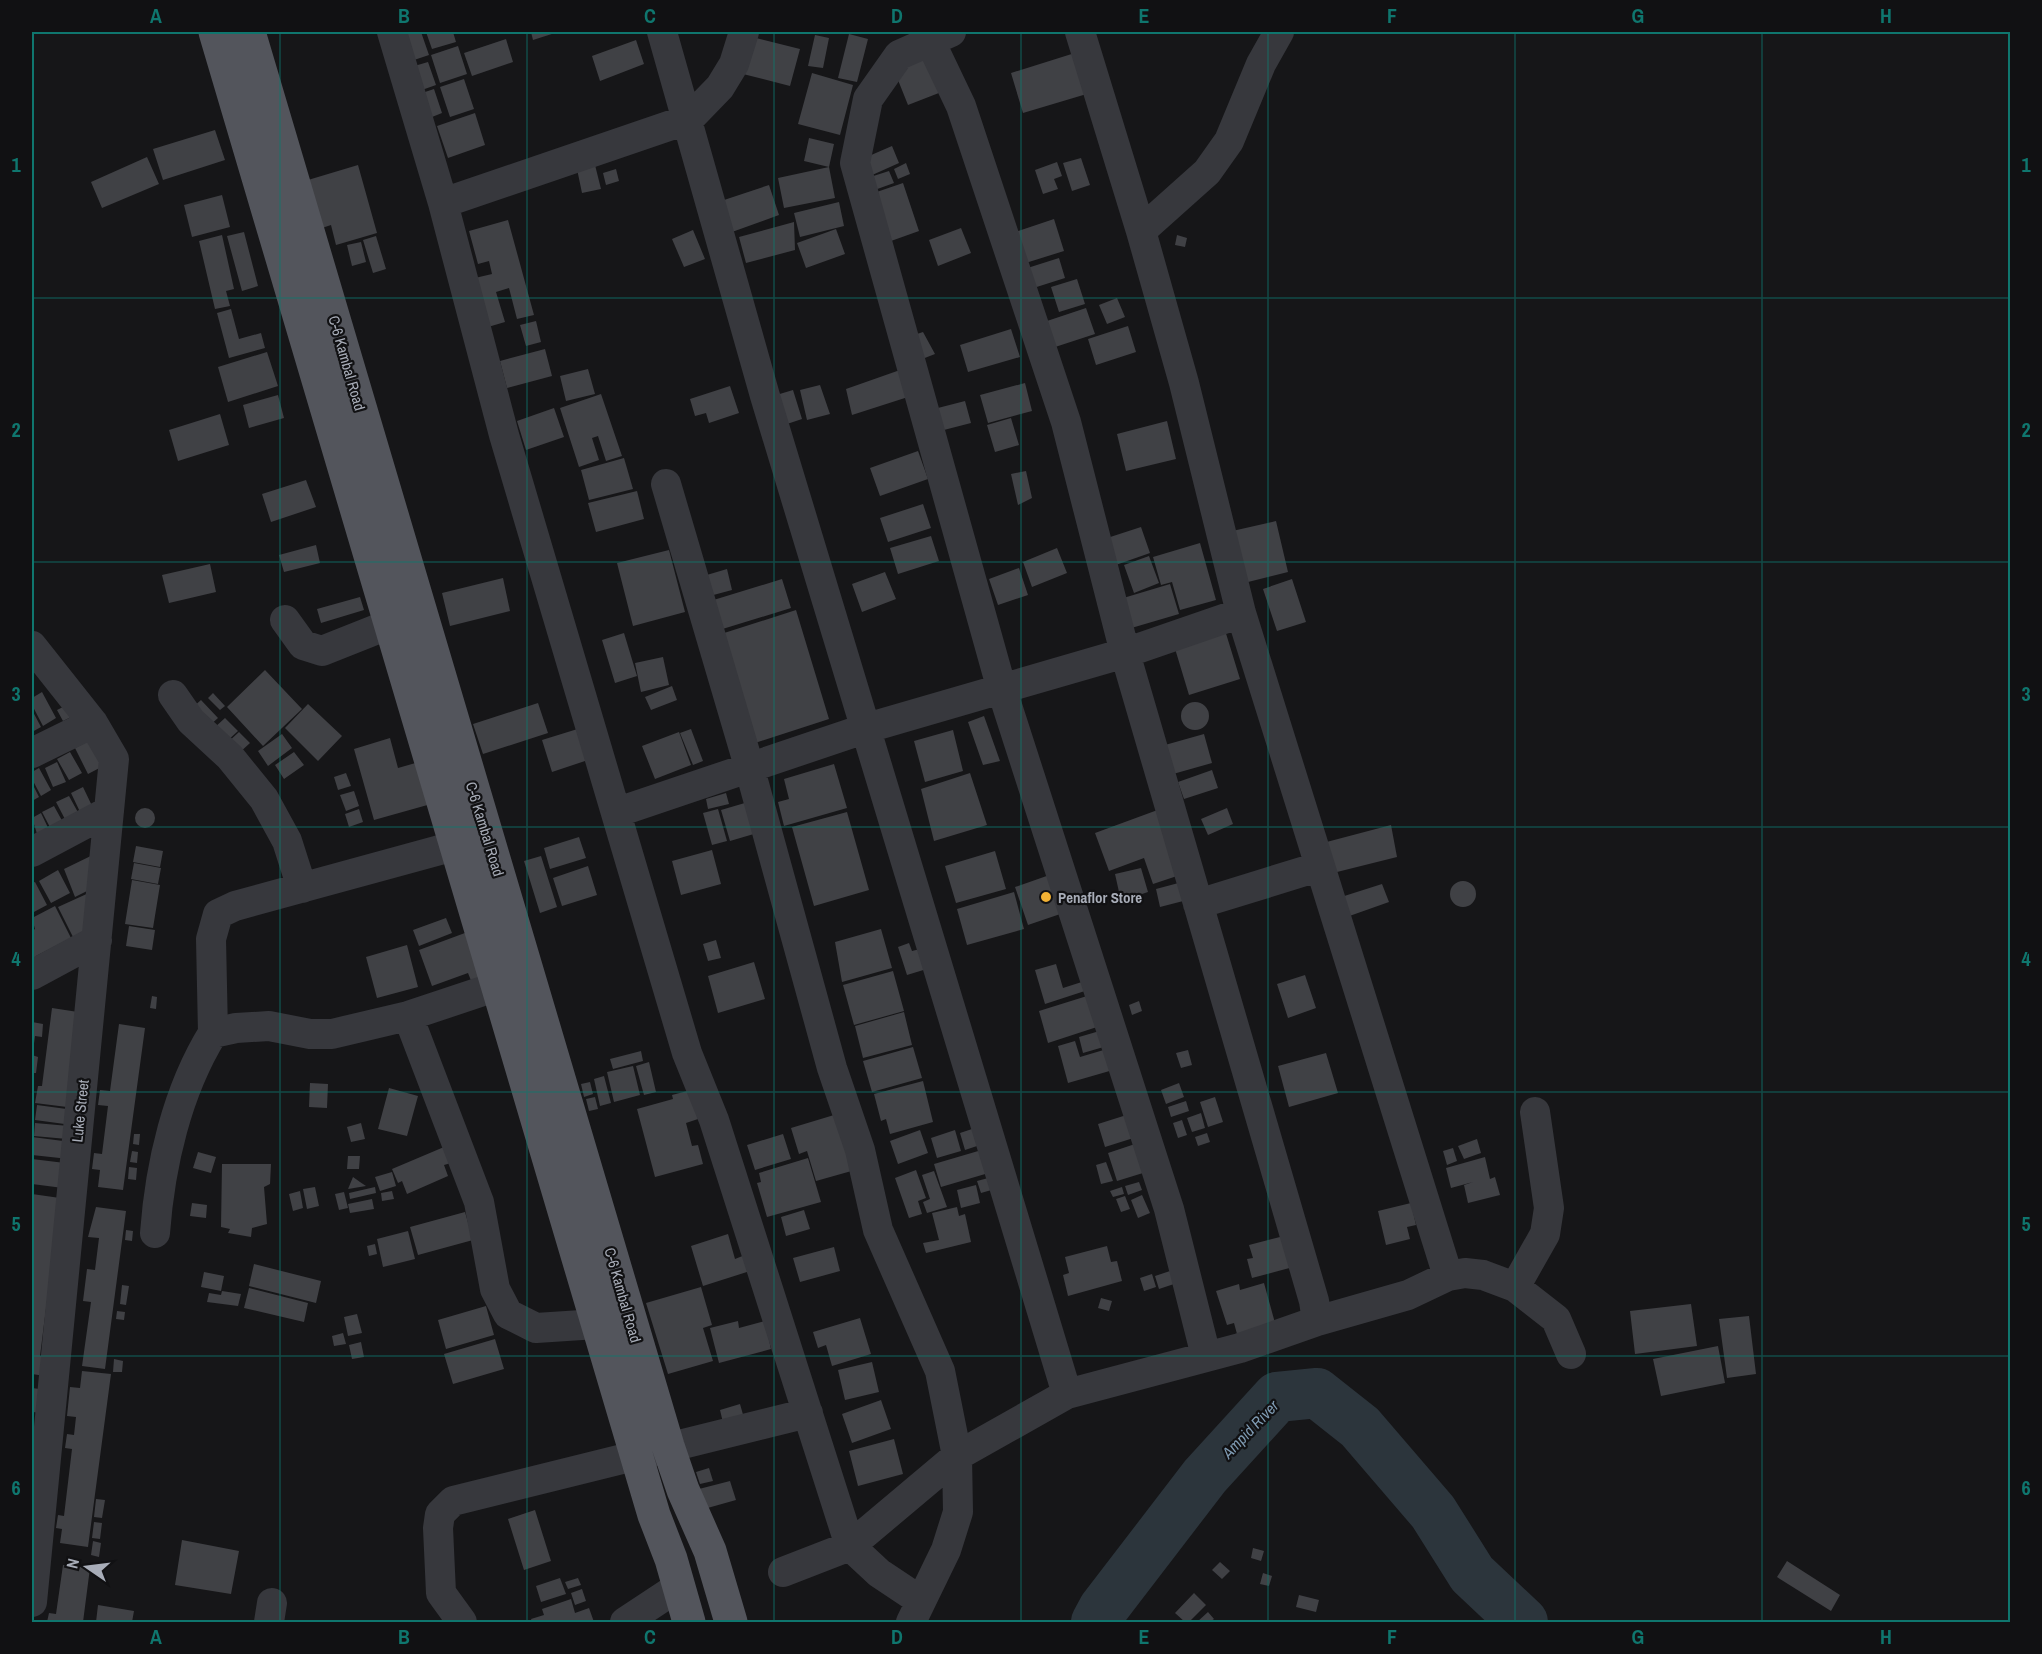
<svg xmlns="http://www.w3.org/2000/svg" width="2042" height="1654" viewBox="0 0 2042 1654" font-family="'Archivo Narrow',sans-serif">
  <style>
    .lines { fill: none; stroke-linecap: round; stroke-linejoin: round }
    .river { stroke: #2c353c; stroke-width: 50 }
    .building { fill: #404145 }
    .minor { stroke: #37383d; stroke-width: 30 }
    .major { stroke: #53555c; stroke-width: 33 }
    .grid { fill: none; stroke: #0f766e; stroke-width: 1.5; stroke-opacity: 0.55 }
    .poi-dot { fill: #f2b134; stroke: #111113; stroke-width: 2 }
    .labels { text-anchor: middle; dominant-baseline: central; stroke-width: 4.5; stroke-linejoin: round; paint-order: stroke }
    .street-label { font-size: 15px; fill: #a8adb8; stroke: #111113 }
    .poi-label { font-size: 15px; font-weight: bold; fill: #a8adb8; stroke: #111113; text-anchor: start }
    .water-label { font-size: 16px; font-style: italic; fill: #7f9bb3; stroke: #111113 }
    .neatline { fill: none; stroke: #0f766e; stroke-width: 2 }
    .grid-label { font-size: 20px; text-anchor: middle; font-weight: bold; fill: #0f766e }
  </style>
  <rect width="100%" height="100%" fill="#161618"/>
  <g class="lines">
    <!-- river -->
    <path class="river" d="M1096,1622L1103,1609L1205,1476L1277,1397L1317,1393L1360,1427L1433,1512L1472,1574L1523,1622"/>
  </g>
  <!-- building -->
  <path class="building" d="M401,32H421L429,55L411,61Z
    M426,32H453L456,42L432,49Z
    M531,32H558L533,40Z
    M849,34L868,39L857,82L838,78Z
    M815,35L829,38L823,68L808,66Z
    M752,37L800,49L790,86L743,74Z
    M506,39L513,62L472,76L464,53Z
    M636,40L644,64L600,81L592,56Z
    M458,46L467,74L440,83L431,55Z
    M1078,52L1090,93L1023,113L1011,73Z
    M930,55L944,91L908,105L894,70Z
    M428,62L436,85L419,91L411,67Z
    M812,73L853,85L840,135L798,124Z
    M464,79L474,109L450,117L440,87Z
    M434,89L442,113L427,119L419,94Z
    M475,113L485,145L448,158L437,126Z
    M215,130L225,160L163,180L153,149Z
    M809,138L834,144L829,167L804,161Z
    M892,146L899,163L870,176L862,159Z
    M147,157L159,184L102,208L91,182Z
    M1081,158L1090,185L1072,191L1063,163Z
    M1057,162L1062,176L1054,179L1058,189L1043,194L1035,170Z
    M906,163L910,174L898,179L894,169Z
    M358,165L377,233L336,245L331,225L322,228L308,180Z
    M595,165L601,189L582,193L577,169Z
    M829,167L835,198L784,208L778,178Z
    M616,169L619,181L606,185L603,173Z
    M889,171L894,183L869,192L864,179Z
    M903,183L919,231L891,241L865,196Z
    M769,185L779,215L732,232L721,201Z
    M222,195L230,227L192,237L184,205Z
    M839,202L844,226L800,237L794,213Z
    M1054,219L1064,251L1016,266L1006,235Z
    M508,220L534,315L517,319L509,288L496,292L505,322L488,327L475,278L492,274L489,261L478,264L469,231Z
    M794,222L795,250L746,263L739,237Z
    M961,228L971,253L938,266L929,240Z
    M836,229L845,254L806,268L797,243Z
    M693,230L705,259L684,267L672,239Z
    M244,232L258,286L242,291L227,236Z
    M222,235L234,289L226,291L230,306L215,309L199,241Z
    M1177,235L1187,238L1185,247L1175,245Z
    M376,236L386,269L373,273L363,240Z
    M361,242L366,262L352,266L347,245Z
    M1059,258L1065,278L1024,291L1018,271Z
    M1077,279L1085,304L1059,312L1051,287Z
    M1117,298L1125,317L1107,324L1099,305Z
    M1086,308L1095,334L1049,349L1041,323Z
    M231,309L239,339L261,333L265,348L229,358L217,313Z
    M536,321L541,342L526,346L520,325Z
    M1128,326L1136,352L1096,365L1088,339Z
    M1011,329L1020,357L968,372L960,345Z
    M923,332L935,354L917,361L911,336Z
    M545,349L552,376L507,388L500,361Z
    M267,352L278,386L228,402L218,367Z
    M588,369L595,394L566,401L560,376Z
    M900,370L908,397L852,415L846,389Z
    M1025,383L1032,411L988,423L980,395Z
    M820,385L830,414L807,420L800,390Z
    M730,386L739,413L709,423L706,413L695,416L690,399Z
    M793,390L802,419L784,425L773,396Z
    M601,394L622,456L606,461L598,436L592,438L599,460L579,467L560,408Z
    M278,395L284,418L249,428L243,405Z
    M965,401L971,423L940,431L934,409Z
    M554,408L564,437L526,450L517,421Z
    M220,414L229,445L178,461L169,430Z
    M1011,418L1019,445L995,452L987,425Z
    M1167,421L1176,459L1126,471L1117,434Z
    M918,451L928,479L880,496L870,468Z
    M624,458L633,489L589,500L581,470Z
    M1026,471L1032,498L1018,505L1011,474Z
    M306,480L316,507L271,522L262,494Z
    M637,491L644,519L596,532L588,503Z
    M923,504L931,528L888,542L880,518Z
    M1276,521L1288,572L1240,584L1228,532Z
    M1141,527L1150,553L1110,567L1101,540Z
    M931,536L939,561L898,574L890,548Z
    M1200,543L1216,600L1180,610L1172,582L1161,585L1153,557Z
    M316,545L320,563L284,572L279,555Z
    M1057,548L1067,573L1032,587L1023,562Z
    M669,550L685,612L633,626L617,563Z
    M1149,556L1159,583L1134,593L1124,565Z
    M210,564L216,592L169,603L162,575Z
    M1019,568L1028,595L998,605L989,579Z
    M727,569L732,590L706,597L700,577Z
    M885,572L896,599L862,612L852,584Z
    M503,578L510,611L450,626L442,593Z
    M782,579L791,608L716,631L707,602Z
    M1292,579L1306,622L1277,631L1263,589Z
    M1170,584L1179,614L1128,629L1120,599Z
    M360,597L364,610L321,623L317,609Z
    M796,610L829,719L755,743L721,634Z
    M1224,627L1240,679L1189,695L1173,642Z
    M624,633L637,676L615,683L602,640Z
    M663,657L669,685L641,692L635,663Z
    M265,670L302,709L263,746L227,707Z
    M672,686L677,700L651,710L645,697Z
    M42,692L56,718L43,726L32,705V698Z
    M213,693L225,706L220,710L208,698Z
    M201,700L218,718L208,727L191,709Z
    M1181 716a14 14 0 1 1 28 0a14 14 0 1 1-28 0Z
    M538,703L548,733L483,754L473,724Z
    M69,704L75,715L63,721L57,710Z
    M308,704L342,736L318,761L285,728Z
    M32,710L41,727L32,732L36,740L32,742Z
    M984,716L1000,761L983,765L968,722Z
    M225,718L238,731L226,742L214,728Z
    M584,727L594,758L552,772L542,740Z
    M691,729L703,761L693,765L680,733Z
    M953,730L963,771L925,782L914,741Z
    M239,732L250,743L238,754L227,743Z
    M679,732L691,765L655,779L642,746Z
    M282,734L292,748L268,766L258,751Z
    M1204,734L1212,763L1173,774L1165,745Z
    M98,736L111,762L88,774L75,748Z
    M390,738L398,768L419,762L431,804L374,820L354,749Z
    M70,752L82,773L69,780L57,759Z
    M294,752L304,765L284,779L275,765Z
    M57,762L66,782L53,787L45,768Z
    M834,764L847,808L784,826L778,802L789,799L784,779Z
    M39,768L51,790L41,796L32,779V772Z
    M1212,770L1218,788L1184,799L1178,782Z
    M346,773L351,786L338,790L334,777Z
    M970,773L987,825L934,841L921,789Z
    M32,783L39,797L32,801Z
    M83,787L94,810L82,816L71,793Z
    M354,791L359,806L346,811L340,795Z
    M726,793L729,804L708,809L706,799Z
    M69,796L80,816L67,823L56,802Z
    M755,800L764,831L730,841L721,810Z
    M54,806L65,826L53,833L42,812Z
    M1163,808L1186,873L1153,884L1144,858L1109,871L1095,833Z
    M1227,808L1233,824L1208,835L1201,819Z
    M135 818a10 10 0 1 1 20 0a10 10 0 1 1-20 0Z
    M359,809L363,822L349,827L345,814Z
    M718,809L727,841L712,845L703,813Z
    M847,812L869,890L814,906L792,827Z
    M41,813L51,834L39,840L32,818Z
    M1391,825L1397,857L1325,875L1319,844Z
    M579,837L586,858L550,869L544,848Z
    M136,846L163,851L160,867L133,862Z
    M712,850L721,884L681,895L672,861Z
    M101,851L99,885L75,897L64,869Z
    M995,851L1006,889L956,903L945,866Z
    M541,856L557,907L540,913L524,861Z
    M134,863L161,868L158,884L131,879Z
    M588,866L597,895L562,906L553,878Z
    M1141,868L1148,892L1121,901L1115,874Z
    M58,870L70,893L51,903L39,881Z
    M1058,872L1072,910L1028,925L1015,887Z
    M132,880L160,885L153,928L125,924Z
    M1186,881L1191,899L1160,907L1156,889Z
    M1450 894a13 13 0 1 1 26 0a13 13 0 1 1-26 0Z
    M35,882L47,905L32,913V883Z
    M1382,884L1389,902L1341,919L1338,898Z
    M102,887L95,928L74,939L58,907Z
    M1014,892L1024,929L967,945L957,909Z
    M55,906L71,938L36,956L40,961L32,965V931L35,929L32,918Z
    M446,918L452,933L419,946L413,930Z
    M129,926L155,930L152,950L126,946Z
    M881,929L892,968L842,982L835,942Z
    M473,930L492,982L474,988L468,973L432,986L419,950Z
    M716,940L721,958L708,961L703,944Z
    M909,943L912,951L924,948L930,968L907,975L898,947Z
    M407,945L418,987L377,998L366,957Z
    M754,962L765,999L718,1013L708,976Z
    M1056,964L1063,988L1088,980L1091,989L1045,1004L1035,970Z
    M893,971L904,1011L854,1025L843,985Z
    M1305,975L1316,1008L1288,1018L1277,984Z
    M152,996L157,997L156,1009L150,1008Z
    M1087,996L1097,1027L1048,1043L1039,1011Z
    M1139,1001L1142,1011L1132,1015L1129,1005Z
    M52,1008L78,1012L67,1107L35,1103L38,1086H42Z
    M904,1012L912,1045L863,1058L855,1026Z
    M32,1022L43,1024L42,1037L35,1036L33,1051Z
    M119,1024L145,1028L123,1190L98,1187L100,1170L92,1169L94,1153L102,1154L108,1106L98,1105L100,1090L110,1091Z
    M1103,1030L1107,1046L1083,1053L1079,1037Z
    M1075,1041L1080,1057L1107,1049L1113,1070L1068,1083L1058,1046Z
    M913,1047L922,1078L872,1092L863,1061Z
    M1188,1050L1192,1065L1181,1068L1176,1053Z
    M641,1051L643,1061L613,1069L610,1059Z
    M1326,1053L1338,1093L1289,1107L1278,1066Z
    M32,1055L38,1057L36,1073H32Z
    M649,1062L656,1092L644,1095L636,1066Z
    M633,1066L640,1095L614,1102L607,1072Z
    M604,1076L611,1103L600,1106L594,1079Z
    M923,1081L933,1122L890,1134L886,1119L881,1121L874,1094Z
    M590,1082L593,1094L584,1097L581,1084Z
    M310,1083L328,1084L327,1108L309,1107Z
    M1179,1083L1184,1097L1166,1104L1161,1090Z
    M389,1088L418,1096L407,1136L378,1129Z
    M691,1090L698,1119L686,1123L692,1146L698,1145L703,1164L655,1177L637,1109L673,1099L672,1095Z
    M595,1097L598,1109L589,1111L586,1099Z
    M1215,1097L1223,1122L1208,1127L1200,1102Z
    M1186,1101L1189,1111L1171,1117L1168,1107Z
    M37,1105L74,1110L72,1125L35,1120Z
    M844,1112L855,1170L816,1181L807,1151L799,1154L791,1128Z
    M1136,1112L1143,1135L1105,1147L1098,1124Z
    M1201,1113L1205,1128L1192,1132L1187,1118Z
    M1182,1120L1187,1135L1178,1138L1173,1123Z
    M35,1123L69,1126L67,1139L34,1136Z
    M361,1123L365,1139L351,1142L347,1127Z
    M978,1127L983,1144L965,1150L960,1133Z
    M920,1130L928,1153L898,1164L890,1141Z
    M955,1130L961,1151L937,1158L931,1138Z
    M1207,1133L1210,1142L1198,1146L1195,1137Z
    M134,1134H140L139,1145L133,1144Z
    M783,1134L791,1159L755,1170L747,1145Z
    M32,1137L71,1142L69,1159L32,1155Z
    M1477,1139L1481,1153L1464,1159L1458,1146Z
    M1147,1140L1156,1169L1117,1181L1108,1153Z
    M444,1147L451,1163L444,1165L448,1176L407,1194L402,1181L398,1183L392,1169Z
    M1453,1148L1457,1161L1447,1165L1443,1151Z
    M985,1149L992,1172L941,1187L934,1164Z
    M132,1151L138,1152L137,1163L130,1162Z
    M198,1152L216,1157L211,1173L193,1168Z
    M348,1156H360L359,1169H347Z
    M1485,1157L1490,1179L1495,1177L1500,1195L1468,1203L1464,1185L1473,1182L1451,1188L1446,1168Z
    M808,1158L821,1202L767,1217L757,1183L761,1182L759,1173Z
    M32,1159L65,1163L63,1188L32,1184Z
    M1106,1162L1113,1181L1101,1184L1096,1165Z
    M222,1164H271L270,1184L264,1187L267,1224L252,1228L251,1237L228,1233L230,1229L221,1227Z
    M129,1167L137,1168L136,1180L128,1179Z
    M916,1170L926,1198L918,1201L922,1214L909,1218L895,1178Z
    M934,1171L947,1207L927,1213L923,1202L930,1199L922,1175Z
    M392,1172L396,1186L380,1191L375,1177Z
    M353,1177L360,1182L366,1186L348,1189Z
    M992,1177L995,1189L981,1193L977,1181Z
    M1139,1182L1142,1190L1128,1195L1125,1186Z
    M976,1185L980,1203L961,1208L957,1190Z
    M315,1187L319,1206L307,1209L303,1189Z
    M375,1187L376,1193L350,1199L349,1193Z
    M1122,1187L1124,1194L1113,1197L1110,1191Z
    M300,1191L303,1208L293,1211L289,1194Z
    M392,1191L394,1199L382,1201L381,1193Z
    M344,1192L348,1208L339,1210L335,1194Z
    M32,1194L67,1199L57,1221L40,1356L47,1357L45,1376L32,1374Z
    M1142,1195L1150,1213L1138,1218L1131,1200Z
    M1125,1196L1130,1209L1121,1212L1116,1199Z
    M372,1199L374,1209L350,1213L348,1204Z
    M192,1203L207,1205L206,1218L190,1216Z
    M1411,1203L1416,1225L1407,1227L1410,1239L1386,1245L1378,1211Z
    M96,1207L126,1211L105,1369L82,1366L91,1302L83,1301L87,1269L95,1270L99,1238L88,1237Z
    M957,1207L959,1216L965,1214L971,1242L926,1253L923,1243L939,1240L932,1213Z
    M804,1210L810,1229L786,1236L781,1217Z
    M465,1212L473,1240L418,1255L410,1227Z
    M126,1230L133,1231L132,1241L125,1240Z
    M408,1231L415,1259L383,1267L377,1239Z
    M728,1234L735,1259L745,1255L750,1271L703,1286L691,1246Z
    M1288,1235L1297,1266L1252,1278L1247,1259L1253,1258L1249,1245Z
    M375,1244L377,1254L369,1256L367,1246Z
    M1107,1246L1111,1262L1117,1261L1122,1281L1068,1296L1063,1275L1069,1273L1065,1257Z
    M834,1247L840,1271L800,1282L793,1258Z
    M254,1264L321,1281L316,1303L249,1286Z
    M1173,1270L1177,1283L1159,1289L1155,1276Z
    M204,1272L224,1276L221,1291L201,1287Z
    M1152,1274L1156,1287L1144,1291L1140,1278Z
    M1264,1283L1275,1323L1237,1334L1234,1323L1227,1325L1216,1291L1239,1284L1240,1290Z
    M122,1285L129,1286L126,1305L120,1304Z
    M701,1287L712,1325L703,1328L713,1361L668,1374L646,1303Z
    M249,1288L308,1303L304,1322L244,1308Z
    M222,1291L241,1294L238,1306L207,1302L209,1293L221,1295Z
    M1101,1298L1112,1301L1109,1311L1098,1308Z
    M1691,1304L1697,1346L1635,1354L1630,1311Z
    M486,1306L494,1335L446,1349L438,1320Z
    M117,1311L125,1312L124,1320L116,1319Z
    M357,1314L362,1333L348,1336L344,1317Z
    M1749,1316L1756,1374L1727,1378L1719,1319Z
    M860,1318L871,1354L832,1366L826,1345L818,1348L813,1332Z
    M738,1321L739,1328L765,1321L771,1349L719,1363L710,1328Z
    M343,1333L346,1344L334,1346L332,1336Z
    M495,1339L504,1369L453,1384L444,1354Z
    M361,1342L364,1357L352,1359L349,1345Z
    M1718,1346L1725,1383L1661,1396L1653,1359Z
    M114,1359L123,1361L122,1372H113Z
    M872,1362L879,1392L845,1400L838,1370Z
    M82,1371L111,1374L88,1547L60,1543L62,1529L56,1528L58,1515L64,1516L72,1449L65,1448L67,1434L74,1435L76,1417L67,1416L70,1387L80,1388Z
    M32,1388L47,1390L44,1413L32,1412Z
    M881,1400L891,1429L852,1443L842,1414Z
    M740,1404L746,1425L725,1431L720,1410Z
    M894,1439L903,1474L858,1486L849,1451Z
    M709,1468L713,1481L700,1484L696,1472Z
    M730,1481L736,1500L704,1509L699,1489Z
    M96,1499L105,1500L102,1518L94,1517Z
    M535,1510L551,1561L524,1570L508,1519Z
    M94,1522L102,1523L100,1539L92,1538Z
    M182,1540L239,1551L231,1594L175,1585Z
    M93,1541L101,1543L99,1557L91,1555Z
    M1253,1548L1264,1551L1261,1561L1251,1558Z
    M1787,1561L1840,1595L1831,1611L1777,1577Z
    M1220,1562L1230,1571L1222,1579L1212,1570Z
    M63,1565L90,1568L83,1622H47L49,1613L56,1614Z
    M1263,1573L1272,1576L1269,1586L1260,1584Z
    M560,1578L566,1594L541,1602L536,1586Z
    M578,1578L581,1585L568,1589L565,1582Z
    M582,1589L586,1601L575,1605L571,1593Z
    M1194,1593L1206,1605L1189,1622H1185L1175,1613Z
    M1299,1595L1319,1600L1316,1612L1296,1607Z
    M571,1599L575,1613L589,1608L594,1622H532L531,1619L544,1615L542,1609Z
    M98,1605L134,1611L132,1622H96Z
    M1208,1612L1214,1619L1210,1622H1197Z"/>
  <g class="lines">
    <!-- minor -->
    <path class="minor" d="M392,32L443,203L504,435L687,1053L714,1120L850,1546L957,1456L1067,1394L1240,1348L1317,1321L1408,1295L1448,1276L1465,1273L1483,1275L1515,1287L1556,1319L1571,1354
      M662,32L765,396L1067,1394
      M951,32L899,55L868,99L855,163L1002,690L1169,1209L1206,1356
      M1080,32L1141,231L1184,383L1241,613L1448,1276
      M930,41L961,106L1066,422L1125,653L1314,1301L1317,1321
      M443,203L689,119L720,87L734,64L744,32
      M1141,231L1207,172L1229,141L1261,64L1279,32
      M666,484L749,766L832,1068L860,1150L878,1230L940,1371L957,1456L958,1512L946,1550L911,1622
      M285,620L303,645L322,651L390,624
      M32,646L93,723L114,759L32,1602
      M173,695L191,721L230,757L264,799L287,841L302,888
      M32,753L93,723
      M618,812L867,728L1125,653L1241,613
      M32,852L109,811
      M1198,904L1318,867
      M32,975L97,940
      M408,1016L479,1202L495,1289L508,1314L536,1328L597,1324
      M213,1033L211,939L218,914L235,906L458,845
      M155,1233C160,1165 177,1091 213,1033L236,1028L269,1026L310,1034H332L408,1016L522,978
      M1515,1287L1545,1234L1549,1208L1535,1112
      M783,1572L850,1546L879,1573L921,1601
      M269,1622L272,1603
      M462,1622L441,1593L438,1528L440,1514L453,1501L808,1413
      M625,1622L678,1587"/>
    <!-- major -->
    <path class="major" d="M215,32L654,1515L671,1559L689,1622
      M249,32L668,1446L683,1490L710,1551L731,1622"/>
  </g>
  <!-- grid -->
  <path class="grid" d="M280,32V1622M527,32V1622M774,32V1622M1021,32V1622M1268,32V1622M1515,32V1622M1762,32V1622M32,298H2010M32,562H2010M32,827H2010M32,1092H2010M32,1356H2010"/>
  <!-- markers -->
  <circle class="poi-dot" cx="1046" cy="897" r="6"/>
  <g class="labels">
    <!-- street labels -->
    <g class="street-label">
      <text transform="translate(347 363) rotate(74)">C-6 Kambal Road</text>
      <text transform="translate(485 829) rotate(73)">C-6 Kambal Road</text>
      <text transform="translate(80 1111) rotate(-84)">Luke Street</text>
      <text transform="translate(623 1295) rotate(74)">C-6 Kambal Road</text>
    </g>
    <!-- poi labels -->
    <g class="poi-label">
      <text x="1058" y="897">Penaflor Store</text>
    </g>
    <!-- water labels -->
    <g class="water-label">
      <text transform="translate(1250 1429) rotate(-46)">Ampid River</text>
    </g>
  </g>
  <!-- border -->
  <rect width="2042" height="1654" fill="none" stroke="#111113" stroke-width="66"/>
  <!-- north arrow -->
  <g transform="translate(87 1567) rotate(284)" stroke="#111113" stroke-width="4.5" paint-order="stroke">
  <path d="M0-4.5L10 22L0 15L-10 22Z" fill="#a8adb8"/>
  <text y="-9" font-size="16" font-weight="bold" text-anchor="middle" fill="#a8adb8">N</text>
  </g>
  <rect x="33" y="33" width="1976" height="1588" class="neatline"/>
  <g class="grid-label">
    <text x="156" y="23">A</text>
    <text x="404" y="23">B</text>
    <text x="650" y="23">C</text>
    <text x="897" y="23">D</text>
    <text x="1144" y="23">E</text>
    <text x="1392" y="23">F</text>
    <text x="1638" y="23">G</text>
    <text x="1886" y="23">H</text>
    <text x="16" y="172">1</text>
    <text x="2026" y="172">1</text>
    <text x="16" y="437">2</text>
    <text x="2026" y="437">2</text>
    <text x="16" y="701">3</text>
    <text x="2026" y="701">3</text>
    <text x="16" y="966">4</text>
    <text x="2026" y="966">4</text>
    <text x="16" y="1231">5</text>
    <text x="2026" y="1231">5</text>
    <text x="16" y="1495">6</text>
    <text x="2026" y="1495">6</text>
    <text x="156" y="1644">A</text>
    <text x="404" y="1644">B</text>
    <text x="650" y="1644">C</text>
    <text x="897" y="1644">D</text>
    <text x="1144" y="1644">E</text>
    <text x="1392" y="1644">F</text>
    <text x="1638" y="1644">G</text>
    <text x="1886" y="1644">H</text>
  </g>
</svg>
